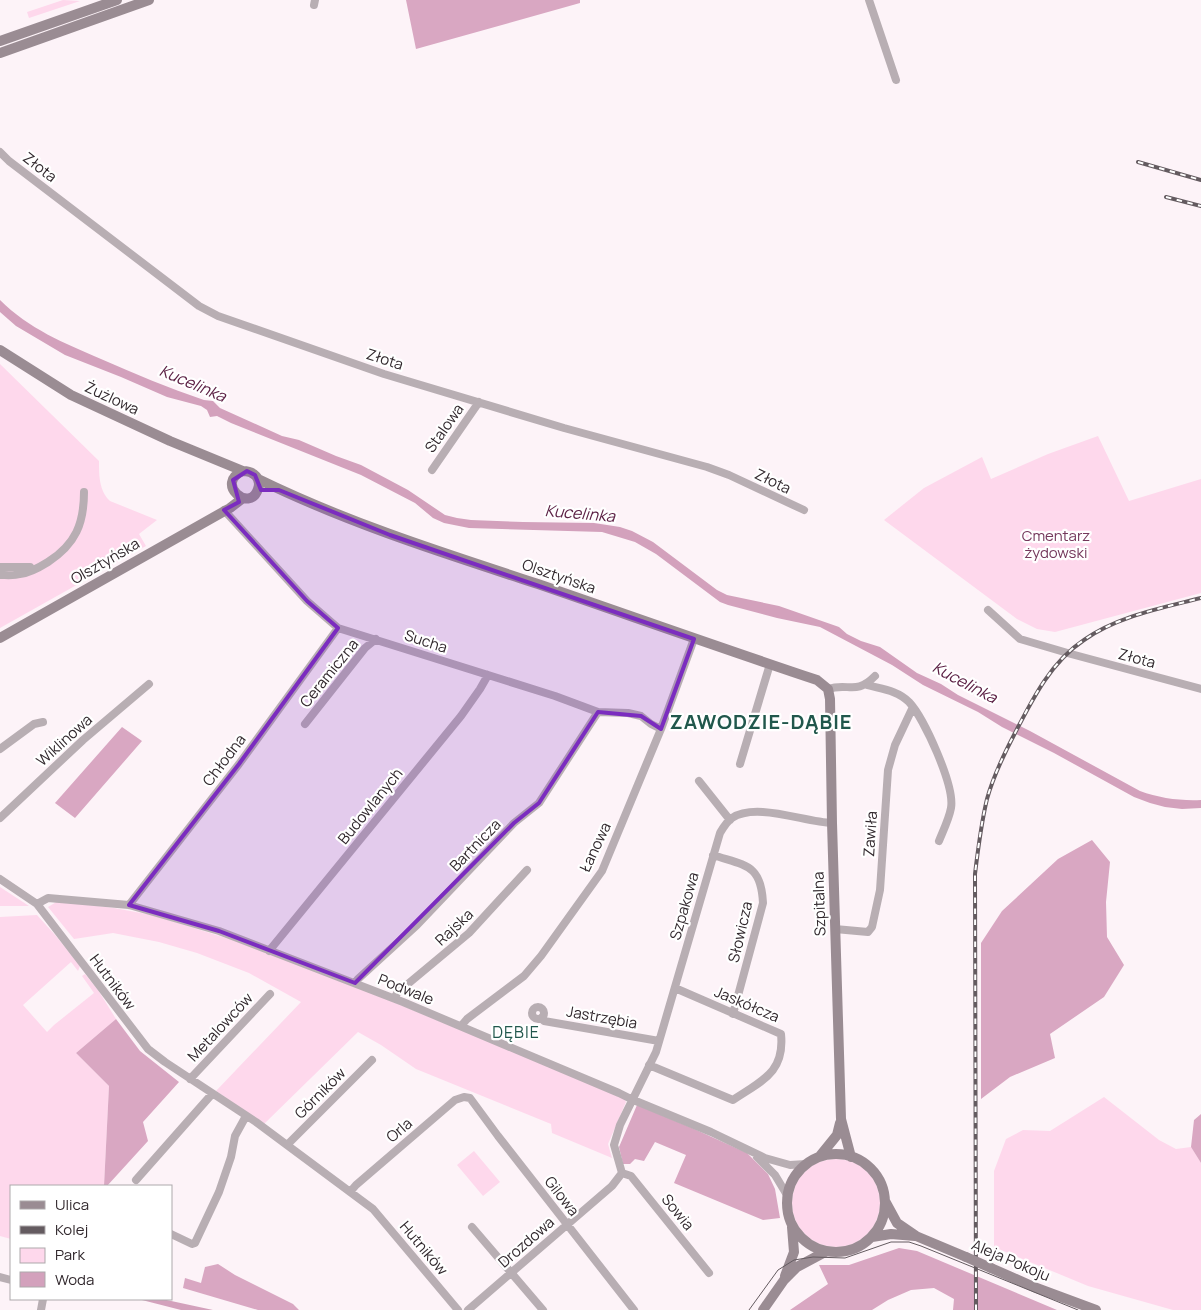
<svg xmlns="http://www.w3.org/2000/svg" width="1201" height="1310" viewBox="0 0 1201 1310" font-family="Manrope,sans-serif">
  <style>
    .green { fill: #fed8ec }
    .forest { fill: #d9a7c2 }
    .water { fill: #d3a1bc }
    .lines { fill: none; stroke-linecap: round; stroke-linejoin: round }
    .street { stroke: #b8aeb3; stroke-width: 8 }
    .secondary { stroke: #9a8c93; stroke-width: 10 }
    .tram { stroke: #645b60; stroke-width: 1 }
    .rail-casing { stroke: #645b60; stroke-width: 4 }
    .rail { stroke: #fff; stroke-width: 2; stroke-dasharray: 5.5; stroke-linecap: butt }
    .secondary-bridge { stroke: #9a8c93; stroke-width: 10 }
    .marked { fill: #7b2cbf; fill-opacity: 0.2; stroke: #7b2cbf; stroke-width: 4; stroke-linejoin: round }
    .labels { text-anchor: middle; dominant-baseline: central; stroke-width: 4.5; stroke-linejoin: round; paint-order: stroke }
    .street-label { font-size: 15px; fill: #31282d; stroke: #fff }
    .park-label { font-size: 15px; fill: #75385c; stroke: #fff }
    .water-label { font-size: 16px; font-style: italic; fill: #5c2145; stroke: #fff }
    .neighbourhood-label { font-size: 16px; letter-spacing: 1px; fill: #21574c; stroke: #fff }
    .district-label { font-size: 20px; font-weight: bold; letter-spacing: 1px; fill: #21574c; stroke: #fff }
  </style>
  <rect width="100%" height="100%" fill="#fdf3f8"/>
  <!-- green -->
  <path class="green" d="M63,0L80,1L29,18L27,12Z
    M0,364L99,461C99,475 99,491 110,501L157,520L139,534L146,546L0,628Z
    M1098,436L1129,501L1201,479V593L1055,632L1037,629L1017,619L884,520L924,488L982,457L991,479L1048,454Z
    M0,887L29,906H0Z
    M58,901L114,908L152,915L242,943L369,992L623,1097L626,1102L608,1144L612,1158L552,1133L551,1124L416,1069L381,1045L358,1032L264,1124L216,1091L301,1002L249,973L197,953L159,942L113,933L74,939L48,907Z
    M37,915L56,936L80,966L78,971L71,962L23,1005L47,1032L54,1025L94,993L82,976L85,974L98,990L116,1019L76,1053L109,1086L104,1186H11V1239L0,1236V917Z
    M1104,1097L1159,1140L1176,1149L1191,1147L1201,1163V1310H1173L1088,1286L994,1247V1171L1006,1139L1023,1130L1050,1131Z
    M474,1151L500,1182L483,1196L457,1165Z
    M792 1203a44 44 0 1 1 88 0a44 44 0 1 1-88 0Z"/>
  <!-- forest -->
  <path class="forest" d="M406,0H580V3L416,49Z
    M122,727L142,741L75,818L55,803Z
    M1092,840L1110,862L1106,902L1107,937L1124,965L1104,997L1050,1034L1055,1058L1010,1077L981,1099V943L1002,911L1058,859Z
    M116,1019L140,1051L179,1082L143,1122L148,1141L107,1186H104L109,1086L76,1053Z
    M637,1105L692,1128L747,1153L768,1174L775,1189L780,1218L763,1220L674,1183L686,1155L655,1142L644,1161L635,1159L630,1164H623L619,1147Z
    M1201,1114V1163L1191,1147L1194,1120Z
    M899,1248L917,1251L1057,1310H953L954,1299L934,1288L911,1290L888,1300L872,1310H790L828,1284L819,1265H849Z
    M218,1264L235,1275L293,1304L299,1310H258L183,1288L185,1278L201,1283L205,1267Z"/>
  <!-- water -->
  <path class="water" d="M0,300C29,329 64,343 101,359C135,374 169,388 204,400L213,401L220,408L282,436L299,440L336,456L361,465L408,490L445,515L457,518L471,520L523,522L594,523L620,527L632,531L653,542L717,590L727,595L779,606L839,627L847,634L861,641L880,647L917,673L941,684L958,695L1030,731L1140,791C1159,798 1180,801 1201,800V808L1182,809L1165,807L1150,803L1134,797L1054,753L1002,727L978,712L923,685L892,665L820,627L777,618L728,605L720,602L656,554L635,542L602,532L469,528L444,523L433,518L415,503L361,475L231,423L217,416L210,417L207,410L201,406L167,397L121,377L65,355L16,326L0,312Z
    M138,1299H162L213,1310H181Z"/>
  <g class="lines">
    <!-- street -->
    <path class="street" d="M869,0L896,80
      M314,5L315,0
      M0,152L9,161L199,306L218,316L384,374L564,428L707,467L729,475L804,510
      M432,470L479,402
      M224,510L307,601L338,628L555,696L598,712L628,713L641,716L651,724L661,729
      M0,567H30
      M0,575C6,575 14,576 20,574C29,573 40,567 48,562C76,544 84,523 84,492
      M988,610L1020,639L1071,654L1201,689
      M867,685C881,689 897,690 909,702C924,718 955,786 951,808C949,819 943,831 939,841
      M828,689C849,682 855,696 875,676
      M305,724L365,648L376,639
      M0,749L34,724L43,722
      M740,764L770,664
      M699,781L730,820
      M0,818L83,740L149,684
      M713,855C746,866 761,864 763,903L733,1014
      M0,879L37,904L148,1049L165,1062L256,1122L373,1209L458,1310
      M37,904L48,898L129,905L219,931L403,1002L619,1093L631,1099L711,1132L765,1158L790,1165L806,1164
      M129,905L239,764L338,628
      M835,929L868,932L872,927L880,890L888,770L895,745L912,709
      M269,951L461,716L480,689L488,675
      M355,983L358,979L417,925L514,823L539,803L598,712
      M395,998L397,993L469,933L527,870
      M532 1013a6 6 0 1 1 12 0a6 6 0 1 1-12 0Z
      M541,1018L544,1021L659,1041
      M461,1026L467,1019L524,976L541,956L602,871L661,729L694,639
      M649,1065L733,1100C761,1081 785,1073 781,1034L675,988
      M190,1079L270,994
      M287,1145L372,1060
      M757,1157L775,1175L787,1195
      M622,1173L614,1145L620,1125L656,1052L720,833C723,828 727,821 732,818C756,802 804,822 832,823
      M622,1173L631,1176L709,1273
      M136,1180L212,1094
      M350,1192L356,1185L455,1100L464,1097L470,1098L498,1136L634,1310
      M472,1227L543,1310
      M171,1234L192,1244L195,1243L219,1192L231,1157L235,1136L246,1116
      M0,1277L11,1280
      M41,1310L43,1299
      M468,1310L612,1186L622,1173"/>
    <!-- secondary -->
    <path class="secondary" d="M0,41L117,0
      M0,53L149,0
      M0,350L71,395L170,441L243,471C253,471 262,478 258,489C250,514 214,483 243,471
      M258,479C348,523 443,553 538,584C631,616 724,649 817,680L828,689L830,699L832,823L841,1119L851,1157
      M0,638L230,508L243,498
      M787 1203a49 49 0 1 1 98 0a49 49 0 1 1-98 0Z
      M820,1156L837,1135L840,1123
      M885,1201L897,1223L916,1236L966,1257
      M872,1237L891,1234L915,1236
      M991,1268L1034,1287L1096,1310
      M785,1276L794,1252L792,1227
      M763,1310L784,1280L797,1267L825,1252"/>
    <!-- tram -->
    <path class="tram" d="M749,1310L778,1270L794,1260L813,1257L845,1258L891,1242H909L921,1246L1078,1310"/>
    <defs>
      <path id="rail" d="M1138,162L1201,180
        M1166,197L1201,206
        M976,1310L975,874C978,849 981,824 987,799C993,777 1004,754 1015,733C1033,698 1051,662 1084,640C1118,616 1162,608 1201,598"/>
    </defs>
    <!-- rail casing -->
    <use href="#rail" class="rail-casing"/>
    <!-- rail -->
    <use href="#rail" class="rail"/>
    <!-- secondary-bridge -->
    <path class="secondary-bridge" d="M966,1257L991,1268"/>
  </g>
  <!-- marked area -->
  <path class="marked" d="M247,471L255,475L261,490H279L390,535L694,639L661,729L641,716L598,712L539,803L514,823L355,983L219,931L129,905L239,764L338,628L307,601L224,510L239,502L233,480Z"/>
  <g class="labels">
    <!-- street labels -->
    <g class="street-label">
      <text transform="translate(40 167) rotate(38)">Złota</text>
      <text transform="translate(385 359) rotate(18)">Złota</text>
      <text transform="translate(112 398) rotate(25)">Żużlowa</text>
      <text transform="translate(444 428) rotate(-55)">Stalowa</text>
      <text transform="translate(773 481) rotate(26)">Złota</text>
      <text transform="translate(105 561) rotate(-30)">Olsztyńska</text>
      <text transform="translate(559 576) rotate(19)">Olsztyńska</text>
      <text transform="translate(426 641) rotate(18)">Sucha</text>
      <text transform="translate(1137 658) rotate(15)">Złota</text>
      <text transform="translate(329 673) rotate(-51)">Ceramiczna</text>
      <text transform="translate(64 740) rotate(-42)">Wiklinowa</text>
      <text transform="translate(224 760) rotate(-53)">Chłodna</text>
      <text transform="translate(370 806) rotate(-51)">Budowlanych</text>
      <text transform="translate(870 834) rotate(-86)">Zawiła</text>
      <text transform="translate(475 845) rotate(-46)">Bartnicza</text>
      <text transform="translate(595 847) rotate(-65)">Łanowa</text>
      <text transform="translate(819 904) rotate(-92)">Szpitalna</text>
      <text transform="translate(684 906) rotate(-74)">Szpakowa</text>
      <text transform="translate(454 927) rotate(-43)">Rajska</text>
      <text transform="translate(740 932) rotate(-77)">Słowicza</text>
      <text transform="translate(113 982) rotate(53)">Hutników</text>
      <text transform="translate(406 989) rotate(22)">Podwale</text>
      <text transform="translate(747 1004) rotate(23)">Jaskółcza</text>
      <text transform="translate(602 1017) rotate(10)">Jastrzębia</text>
      <text transform="translate(220 1027) rotate(-47)">Metalowców</text>
      <text transform="translate(320 1093) rotate(-45)">Górników</text>
      <text transform="translate(399 1130) rotate(-41)">Orla</text>
      <text transform="translate(562 1196) rotate(52)">Gilowa</text>
      <text transform="translate(678 1212) rotate(51)">Sowia</text>
      <text transform="translate(526 1242) rotate(-41)">Drozdowa</text>
      <text transform="translate(424 1248) rotate(50)">Hutników</text>
      <text transform="translate(1011 1260) rotate(23)">Aleja Pokoju</text>
    </g>
    <!-- park labels -->
    <g class="park-label">
      <text x="1056" y="535">Cmentarz<tspan x="1056" dy="17">żydowski</tspan></text>
    </g>
    <!-- water labels -->
    <g class="water-label">
      <text transform="translate(193 383) rotate(23)">Kucelinka</text>
      <text transform="translate(580 513) rotate(5)">Kucelinka</text>
      <text transform="translate(965 682) rotate(28)">Kucelinka</text>
    </g>
    <!-- neighbourhood labels -->
    <g class="neighbourhood-label">
      <text x="516" y="1032">DĘBIE</text>
    </g>
    <!-- district labels -->
    <g class="district-label">
      <text x="761" y="721">ZAWODZIE-DĄBIE</text>
    </g>
  </g>
  <!-- legend -->
  <rect x="10" y="1185" width="162" height="115" fill="#ffffff" stroke="#ada9ab"/>
  <rect x="20" y="1201" width="25" height="8" fill="#9a8c93" stroke="#ada9ab"/>
  <text x="55" y="1210" font-size="15" fill="#31282d">Ulica</text>
  <rect x="20" y="1226" width="25" height="8" fill="#645b60" stroke="#ada9ab"/>
  <text x="55" y="1235" font-size="15" fill="#31282d">Kolej</text>
  <rect x="20" y="1248" width="25" height="15" fill="#fed8ec" stroke="#ada9ab"/>
  <text x="55" y="1260" font-size="15" fill="#31282d">Park</text>
  <rect x="20" y="1272" width="25" height="15" fill="#d3a1bc" stroke="#ada9ab"/>
  <text x="55" y="1285" font-size="15" fill="#31282d">Woda</text>
</svg>
